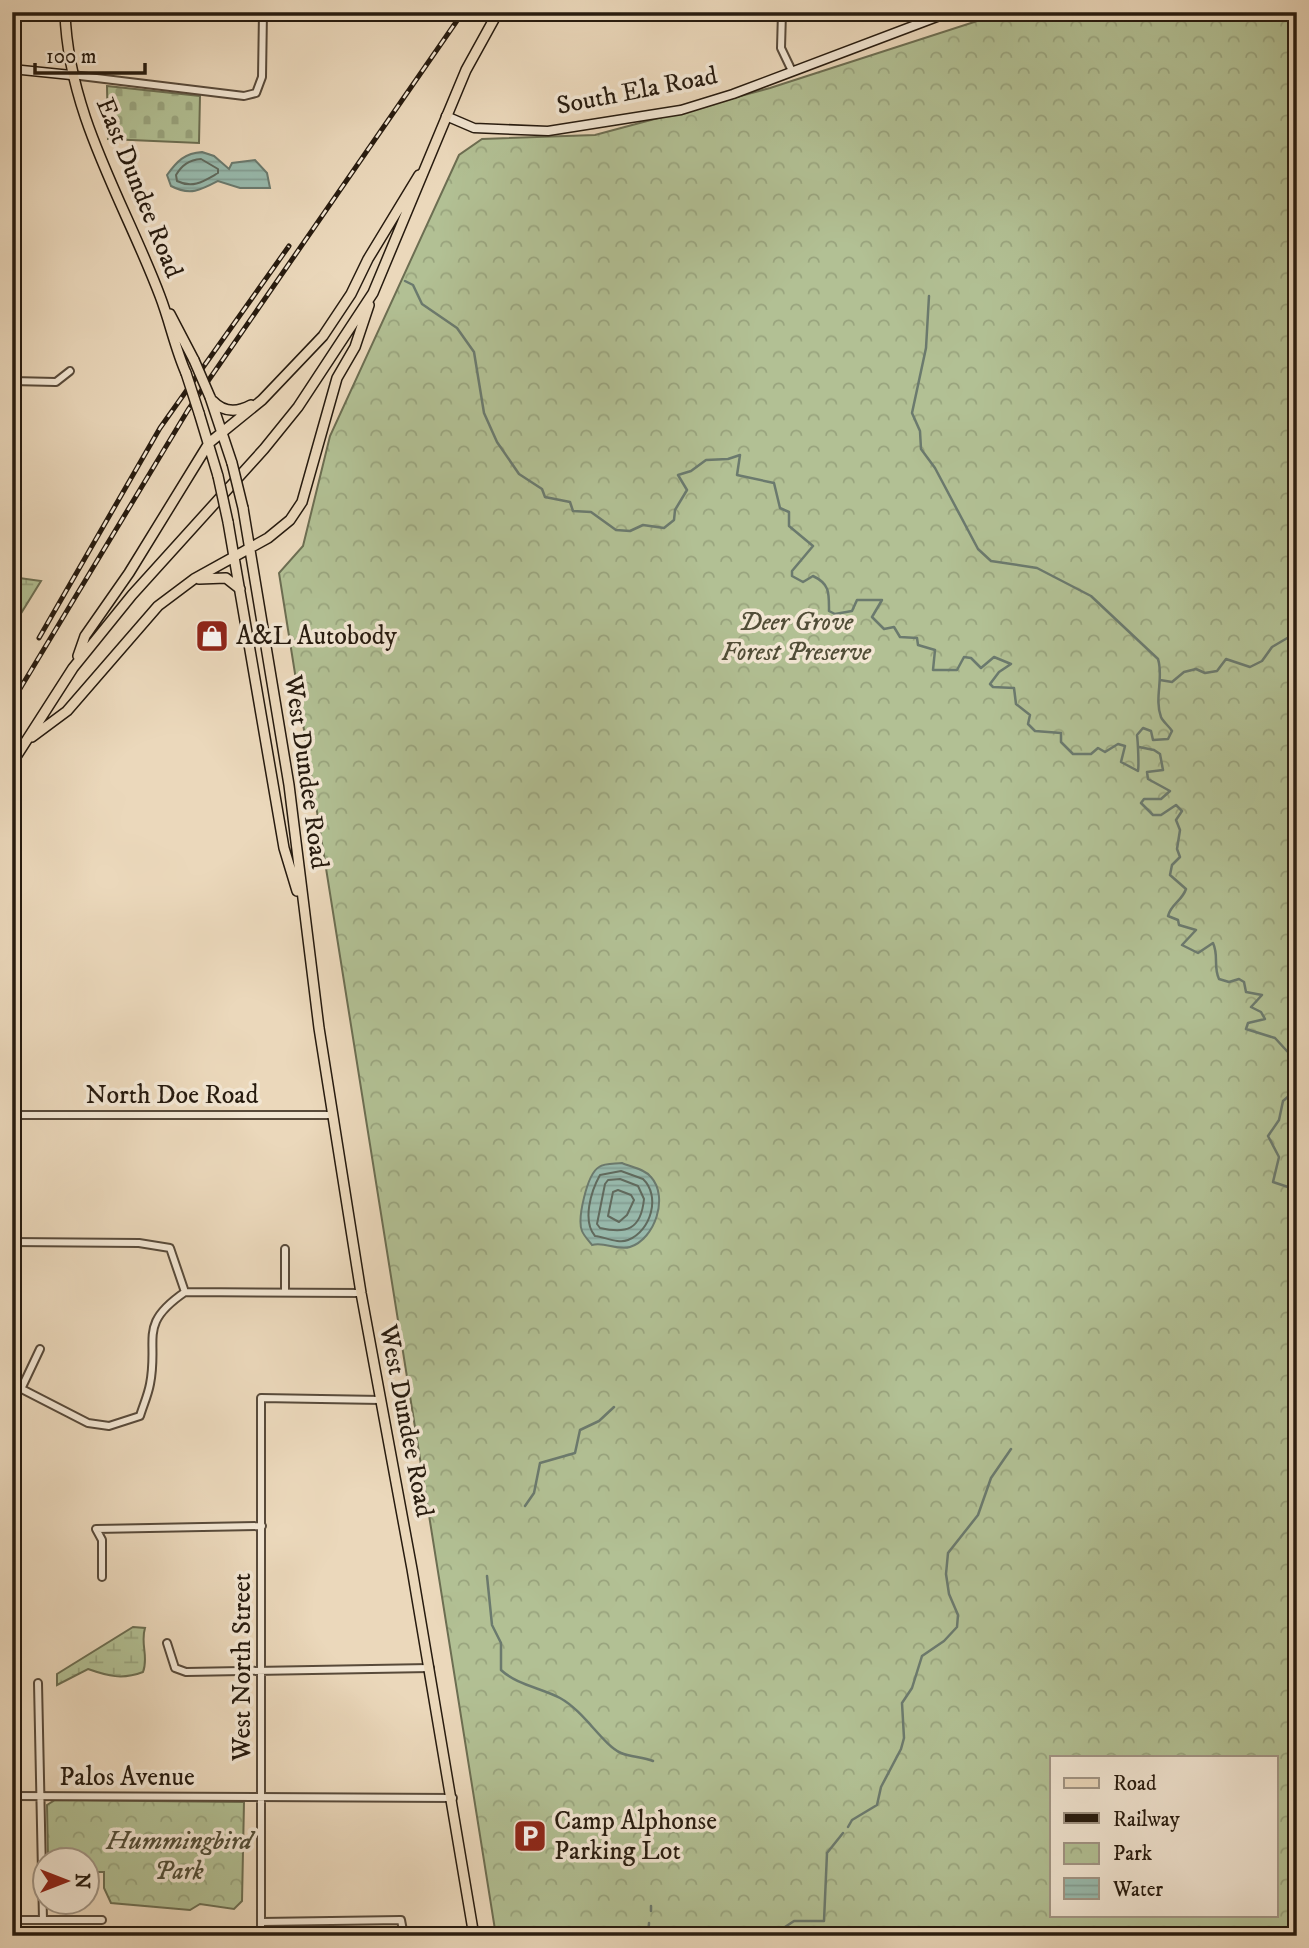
<svg xmlns="http://www.w3.org/2000/svg" width="1309" height="1948" viewBox="0 0 1309 1948" font-family="'IM FELL DW Pica',serif">
  <style>
    .wetland { fill: url(#wetland-marsh); stroke: #6c6e52; stroke-width: 2 }
    .cemetery { fill: url(#cemetery-stones); stroke: #6c6e52; stroke-width: 2 }
    .park { fill: url(#park-crowns); stroke: #6c6e52; stroke-width: 2; fill-rule: evenodd }
    .water { fill: url(#water-rules); stroke: #6b7a6e; stroke-width: 2 }
    .lines { fill: none; stroke-linecap: round; stroke-linejoin: round }
    .shore { stroke: #606a5e; stroke-width: 2 }
    .stream { stroke: #6b7a6e; stroke-width: 2.5 }
    .minor-casing { stroke: #584a3a; stroke-width: 10 }
    .secondary-casing { stroke: #271b0f; stroke-width: 11 }
    .primary-casing { stroke: #271b0f; stroke-width: 12 }
    .minor { stroke: #f2e6d3; stroke-width: 6 }
    .secondary { stroke: #f2e6d3; stroke-width: 8 }
    .primary { stroke: #ebd8bb; stroke-width: 9 }
    .rail-casing { stroke: #271b0f; stroke-width: 5 }
    .rail { stroke: #f2e6d3; stroke-width: 2.5; stroke-dasharray: 8; stroke-linecap: butt }
    .primary-bridge-casing { stroke: #271b0f; stroke-width: 12; stroke-linecap: butt }
    .primary-bridge { stroke: #ebd8bb; stroke-width: 9 }
    .labels { text-anchor: middle; dominant-baseline: central; stroke-width: 7; stroke-linejoin: round; paint-order: stroke }
    .street-label { font-size: 26px; fill: #271b0f; stroke: #f2e6d3 }
    .park-label { font-size: 26px; font-style: italic; fill: #514d37; stroke: #f2e6d3 }
    .poi-label { font-size: 26px; fill: #271b0f; stroke: #f2e6d3; text-anchor: start }
  </style>
  <defs>
    <pattern id="wetland-marsh" width="20" height="14" patternUnits="userSpaceOnUse" patternTransform="scale(1.75)"><rect width="20" height="14" fill="#b2c094"/><path d="M1 5h8M5 5V1M11 12h8M15 12V8" fill="none" stroke="#99a47e"/></pattern>
    <pattern id="cemetery-stones" width="16" height="16" patternUnits="userSpaceOnUse" patternTransform="scale(1.75)"><rect width="16" height="16" fill="#b2c094"/><path d="M2 7V4a2 2 0 0 1 4 0v3zM10 15v-3a2 2 0 0 1 4 0v3z" fill="#99a47e"/></pattern>
    <pattern id="park-crowns" width="20" height="18" patternUnits="userSpaceOnUse" patternTransform="scale(1.75)"><rect width="20" height="18" fill="#b2c094"/><path d="M2 6a3 3 0 1 1 6 0M12 15a3 3 0 1 1 6 0" fill="none" stroke="#99a47e"/></pattern>
    <pattern id="water-rules" width="6" height="5" patternUnits="userSpaceOnUse" patternTransform="scale(1.75)"><rect width="6" height="5" fill="#98baad"/><path d="M0 2.5h6" fill="none" stroke="#839f94"/></pattern>
  </defs>
  <rect width="100%" height="100%" fill="#ebd8bb"/>
  <filter id="stains"><feTurbulence type="fractalNoise" baseFrequency=".00286" numOctaves="4"/><feColorMatrix values="0 0 0 0 .2 0 0 0 0 .09 0 0 0 0 .02 0 0 0 .5 -.17"/></filter>
  <radialGradient id="worn" r=".72"><stop offset=".6" stop-color="#630" stop-opacity="0"/><stop offset="1" stop-color="#630" stop-opacity=".3"/></radialGradient>
  <!-- wetland -->
  <path class="wetland" d="M12,577L41,581L12,628Z
    M133,1627L145,1628C140,1644 149,1657 143,1672C122,1680 108,1676 88,1669L57,1685V1674Z"/>
  <!-- cemetery -->
  <path class="cemetery" d="M107,86L200,96L199,143L108,139Z"/>
  <!-- park -->
  <path class="park" d="M1005,12H1297V1936H496L279,573L303,546L330,436L459,155L482,139L595,135L770,88ZM1052,1757H1276V1915H1052Z
    M55,1800L244,1802L242,1901L234,1909L200,1904L190,1910L111,1903L104,1888V1872H97L88,1889V1860H48L47,1805Z"/>
  <!-- water -->
  <path class="water" d="M202,152L214,156L229,169L232,163L255,160L267,173L270,188H240L218,181C201,190 190,196 171,186L167,175C177,161 185,153 202,152Z
    M622,1163C631,1167 645,1169 651,1177C669,1197 655,1239 630,1247C617,1251 604,1241 592,1245C589,1241 584,1236 582,1231C577,1219 587,1174 599,1167C605,1163 614,1164 622,1163Z"/>
  <g class="lines">
    <!-- shore -->
    <path class="shore" d="M201,159L218,169V173C204,181 193,189 177,181L176,175C182,165 189,160 201,159Z
      M621,1171L643,1179C661,1196 651,1231 628,1240C618,1244 605,1237 595,1236C582,1221 591,1191 600,1175Z
      M620,1179L638,1186L644,1199C641,1230 626,1234 600,1228L597,1224L605,1184L608,1180Z
      M618,1190L631,1195L634,1200L627,1215L619,1222L608,1216L613,1192Z"/>
    <!-- stream -->
    <path class="stream" d="M405,281L413,285L422,304L457,328L474,352L484,413L497,442L519,474L542,489L545,497L570,502L573,511L591,512L616,530L630,531L643,525L664,528L674,520L675,510L687,490L678,475L691,471L706,460L728,459L740,455L737,475L774,483L780,508L789,512V526L813,546L792,571V576L803,582L813,576C830,584 829,593 829,611L835,614L852,611L857,600H882L872,617L884,629L894,627L900,637L917,638L918,645L935,650L933,670H957L964,657L971,658L981,668L994,657L1011,664L999,672L990,684L993,687L1014,688L1016,704L1030,715L1028,724L1035,731L1061,733V742L1073,754H1091L1098,748L1105,752L1118,744L1125,746L1121,762L1138,771C1139,766 1138,743 1137,735L1143,728L1151,731L1153,740L1168,739L1172,731C1169,726 1163,722 1161,717C1154,698 1164,678 1158,659L1091,596L1037,568L991,561L978,549L935,468L921,449L920,431L912,413L926,348L929,296
      M1160,680L1172,682L1184,672L1196,669L1205,673L1217,671L1226,659L1250,667L1262,661L1272,647L1289,637L1297,641
      M1139,747L1154,750L1160,754L1163,770L1147,772L1148,779L1170,791L1161,799H1144L1141,803L1153,815H1161L1176,805L1182,811L1176,820L1180,830L1177,849L1180,857L1172,865L1170,875L1186,889C1182,901 1171,904 1168,916L1178,920L1179,925L1196,930L1182,945L1198,953L1213,943C1219,956 1213,966 1219,979L1229,982L1239,979L1244,982L1246,992L1262,995L1251,1007L1261,1012L1265,1019L1248,1023L1246,1029L1275,1038L1297,1062
      M1297,1089L1283,1101L1279,1120L1268,1136L1279,1157L1273,1182L1297,1190
      M525,1506L534,1493L540,1463L575,1453L580,1430L599,1421L614,1407
      M487,1576L492,1625L501,1643V1670C517,1685 541,1688 560,1698C584,1711 603,1745 621,1753C630,1757 643,1757 653,1761
      M848,1827L852,1820L877,1805L881,1787L901,1749L904,1738L902,1703L912,1688L922,1656L944,1641L957,1627L958,1615L949,1594L946,1574L948,1553L978,1515L991,1478L1011,1449
      M651,1911V1906
      M648,1936L649,1923
      M763,1936L782,1929L794,1921H824L827,1853L843,1833"/>
    <defs>
      <path id="minor" d="M782,12L781,48L792,71
        M72,75L244,96L256,93L262,77L263,12
        M12,381L56,382L70,371
        M12,1115H332
        M12,1242L139,1243L170,1248L185,1292L361,1293
        M285,1291V1249
        M12,1384L88,1423L109,1426L140,1416C143,1406 148,1395 150,1384C159,1338 137,1325 185,1292
        M22,1387L40,1349
        M102,1577V1540L96,1529L262,1526
        M167,1643L175,1668L186,1672L430,1668
        M38,1683L43,1920
        M12,1796L453,1798
        M12,1920H102
        M261,1922L401,1920L404,1936
        M261,1936V1398L381,1400"/>
      <path id="secondary" d="M12,69L71,75
        M446,116L474,128L548,131L681,110L733,94L950,12"/>
      <path id="primary" d="M65,12C68,115 125,203 160,296C170,322 175,348 186,373
        M170,314L194,360
        M210,397L232,463
        M213,401C224,413 238,412 251,405
        M199,413L218,476
        M243,508L289,785L319,1028L361,1293L412,1569L474,1936
        M228,522L284,848L297,891
        M199,579L226,578L240,589
        M78,656L85,636L129,573L209,443L262,400L323,336L351,294L368,259L419,175
        M32,737L67,711L158,606L194,579L268,538L290,520L302,502L337,378L355,347L369,305
        M12,763L73,668L132,595L264,449L298,407L373,293L466,70L498,12"/>
    </defs>
    <!-- minor casing -->
    <use href="#minor" class="minor-casing"/>
    <!-- secondary casing -->
    <use href="#secondary" class="secondary-casing"/>
    <!-- primary casing -->
    <use href="#primary" class="primary-casing"/>
    <!-- minor -->
    <use href="#minor" class="minor"/>
    <!-- secondary -->
    <use href="#secondary" class="secondary"/>
    <!-- primary -->
    <use href="#primary" class="primary"/>
    <defs>
      <path id="rail" d="M39,638L160,428L289,246
        M12,702L188,410L463,12"/>
    </defs>
    <!-- rail casing -->
    <use href="#rail" class="rail-casing"/>
    <!-- rail -->
    <use href="#rail" class="rail"/>
    <defs>
      <path id="primary-bridge" d="M194,360L210,397
        M186,373L199,413
        M232,463L243,508
        M218,476L228,522"/>
    </defs>
    <!-- primary-bridge casing -->
    <use href="#primary-bridge" class="primary-bridge-casing"/>
    <!-- primary-bridge -->
    <use href="#primary-bridge" class="primary-bridge"/>
  </g>
  <!-- icons -->
  <defs>
    <symbol id="shop-square" viewBox="-11 -11 22 22"><rect x="-9" y="-9" width="18" height="18" rx="4" fill="#8f2418" stroke="#f2e6d3"/><path d="M-5-2.5h2.3a2.7 3.5 0 0 1 5.4 0H5L5.5 6h-11ZM-1.5-2.5h3a1.5 2.3 0 0 0-3 0Z" fill="#fff"/></symbol>
    <symbol id="parking-square" viewBox="-11 -11 22 22"><rect x="-9" y="-9" width="18" height="18" rx="4" fill="#8f2418" stroke="#f2e6d3"/><path d="M-3.5-5.5H1a3.5 3.5 0 0 1 0 7H-1V5.5H-3.5ZM-1-3.4V-.6H.8a1.4 1.4 0 0 0 0-2.8Z" fill="#fff"/></symbol>
  </defs>
  <g fill-rule="evenodd">
    <use href="#shop-square" x="193" y="617" width="38" height="38"/>
    <use href="#parking-square" x="511" y="1817" width="38" height="38"/>
  </g>
  <g class="labels">
    <!-- street labels -->
    <g class="street-label">
      <text transform="translate(637 91) rotate(-11)">South Ela Road</text>
      <text transform="translate(139 188) rotate(68)">East Dundee Road</text>
      <text transform="translate(306 772) rotate(82)">West Dundee Road</text>
      <text x="172" y="1095">North Doe Road</text>
      <text transform="translate(406 1421) rotate(79)">West Dundee Road</text>
      <text transform="translate(242 1667) rotate(-90)">West North Street</text>
      <text x="127" y="1777">Palos Avenue</text>
    </g>
    <!-- park labels -->
    <g class="park-label">
      <text x="796" y="622">Deer Grove<tspan x="796" dy="30">Forest Preserve</tspan></text>
      <text x="179" y="1841">Hummingbird<tspan x="179" dy="30">Park</tspan></text>
    </g>
    <!-- poi labels -->
    <g class="poi-label">
      <text x="236" y="636">A&amp;L Autobody</text>
      <text x="554" y="1821">Camp Alphonse<tspan x="554" dy="30">Parking Lot</tspan></text>
    </g>
  </g>
  <!-- margin -->
  <rect width="1309" height="1948" fill="none" stroke="#ebd8bb" stroke-width="42"/>
  <rect x="14" y="14" width="1281" height="1920" fill="none" stroke="#271b0f" stroke-width="3.5"/>
  <rect x="21" y="21" width="1267" height="1906" fill="none" stroke="#271b0f" stroke-width="2"/>
  <!-- legend -->
  <rect x="1050" y="1756" width="228" height="161" fill="#f2e6d3" stroke="#a19585" stroke-width="2"/>
  <rect x="1064" y="1778" width="35" height="10" fill="#ebd8bb" stroke="#a19585" stroke-width="2"/>
  <text x="1113" y="1790" font-size="21" fill="#271b0f">Road</text>
  <rect x="1064" y="1813" width="35" height="10" fill="#271b0f" stroke="#a19585" stroke-width="2"/>
  <text x="1113" y="1826" font-size="21" fill="#271b0f">Railway</text>
  <rect x="1064" y="1843" width="35" height="21" fill="url(#park-crowns)" stroke="#a19585" stroke-width="2"/>
  <text x="1113" y="1860" font-size="21" fill="#271b0f">Park</text>
  <rect x="1064" y="1878" width="35" height="21" fill="url(#water-rules)" stroke="#a19585" stroke-width="2"/>
  <text x="1113" y="1896" font-size="21" fill="#271b0f">Water</text>
  <!-- north arrow -->
  <g transform="translate(66 1881) rotate(90)"><circle r="33" fill="#f2e6d3" stroke="#a19585" stroke-width="2"/>
  <path d="M0-5L12 26L0 18L-12 26Z" fill="#8f2418"/>
  <text y="-10" font-size="19" font-weight="bold" text-anchor="middle" fill="#271b0f">N</text>
  </g>
  <!-- scale -->
  <path d="M35 63v10h110v-10" fill="none" stroke="#271b0f" stroke-width="3.5"/>
  <text x="46" y="63" font-size="21" fill="#271b0f" stroke="#f2e6d3" stroke-width="5" paint-order="stroke">100 m</text>
  <rect width="100%" height="100%" filter="url(#stains)"/>
  <rect width="100%" height="100%" fill="url(#worn)"/>
</svg>
